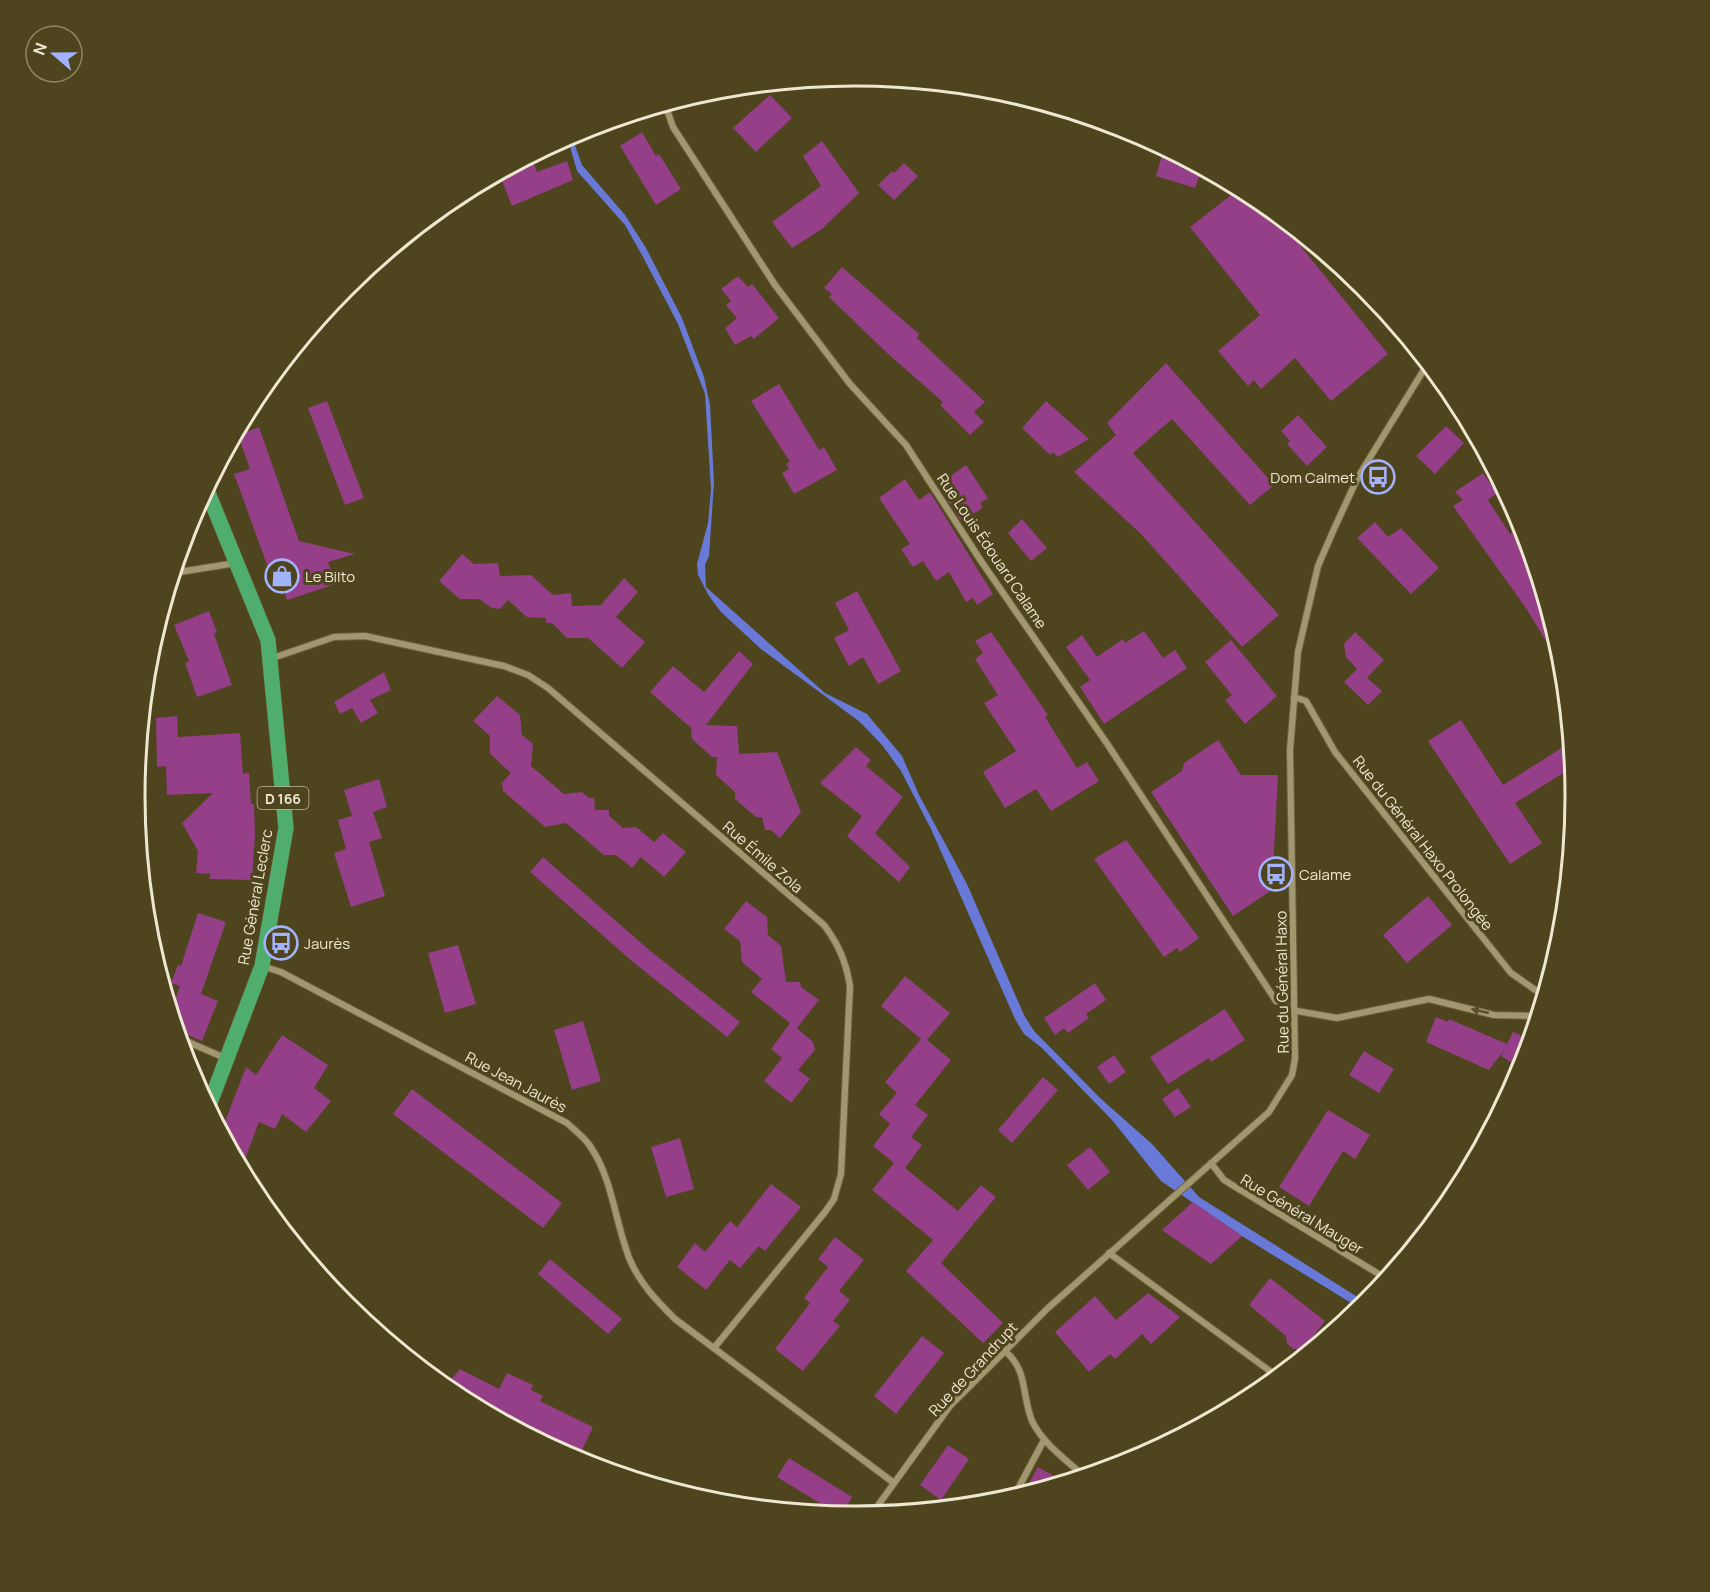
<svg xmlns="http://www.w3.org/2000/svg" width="1710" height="1592" viewBox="0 0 1710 1592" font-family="Manrope,sans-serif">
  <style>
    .water { fill: #6979d8 }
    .building { fill: #943f87 }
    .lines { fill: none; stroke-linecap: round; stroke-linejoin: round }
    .minor-casing { stroke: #6c6340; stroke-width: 8 }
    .primary-casing { stroke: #6c6340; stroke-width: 16 }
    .minor { stroke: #a3976f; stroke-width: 6 }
    .primary { stroke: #4fae6d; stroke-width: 15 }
    .oneway { fill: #5b5029 }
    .labels { text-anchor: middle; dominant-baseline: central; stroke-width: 6; stroke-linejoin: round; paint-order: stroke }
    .shield { fill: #4e441d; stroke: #beb79c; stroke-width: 1.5 }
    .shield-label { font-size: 14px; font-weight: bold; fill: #eee8d2 }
    .poi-label { font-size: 15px; fill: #eee8d2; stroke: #4e441d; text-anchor: start }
    .street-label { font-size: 15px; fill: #eee8d2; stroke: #4e441d }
    .rim { fill: none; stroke: #eee8d2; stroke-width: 3 }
  </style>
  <rect width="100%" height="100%" fill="#4e441d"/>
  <!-- water -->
  <path class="water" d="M571,134L582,165L625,215L646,248L682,318L704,377L710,405L714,483L709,556L705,565L706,587L825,693L867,714L902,756L919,795L967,884L1024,1015L1034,1031L1100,1098L1152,1144L1199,1197L1367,1303L1361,1309L1242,1236L1161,1181L1112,1120L1042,1048L1024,1034L1015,1019L931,829L901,771L882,745L860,722L761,649L721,612L709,596L698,575L697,564L708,523L711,489L705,394L678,324L643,257L625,225L577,171L567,136Z"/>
  <!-- building -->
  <path class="building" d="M770,95L792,118L756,152L733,128Z
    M642,132L656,156L659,154L681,189L656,205L620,146Z
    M822,141L859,193L822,229L792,248L772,222L821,186L803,156Z
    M1164,148L1202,168L1195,188L1156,176Z
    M531,156L537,172L567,161L573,180L512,206L499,173Z
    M904,163L918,176L894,200L878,185L892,171L894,173Z
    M1240,188L1269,207L1388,354L1331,401L1295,358L1261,389L1254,380L1248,386L1218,351L1260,315L1190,227Z
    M842,267L919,334L917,338L985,402L974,412L984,422L970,435L940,405L943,402L887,353L829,297L832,294L824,288Z
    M738,276L748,287L752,284L779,318L754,339L751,336L735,345L725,328L737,318L726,305L731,301L721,289Z
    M1166,363L1274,485L1250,505L1172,419L1133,453L1279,615L1242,647L1142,535L1074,472L1116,435L1107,423Z
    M779,384L819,450L824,447L837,470L794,494L782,473L789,469L786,464L790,462L751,401Z
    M327,401L364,498L345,505L308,408Z
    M1046,401L1089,439L1058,457L1053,452L1050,455L1022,428Z
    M1298,415L1327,447L1307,466L1287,444L1290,441L1281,431Z
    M1446,426L1464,443L1435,474L1416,456Z
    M259,427L299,541L355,554L328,562L336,584L287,600L284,589L277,592L234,474L250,469L238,435Z
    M966,465L988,498L980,503L983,508L961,521L938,485Z
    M1483,473L1497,493L1488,500L1510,534L1515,531L1531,555L1527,558L1538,574L1562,656V659L1558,661L1526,608L1453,506L1463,500L1455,492Z
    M905,479L919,500L930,492L993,594L977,605L973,598L966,602L949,572L936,581L923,561L913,567L901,549L910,544L879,498Z
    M1022,519L1047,548L1031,561L1008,533Z
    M1375,522L1388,537L1401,528L1439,568L1411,594L1357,538Z
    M462,554L474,564L498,563L500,576L531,575L553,595L571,593L572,606L601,605L624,578L638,592L616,617L645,642L622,668L588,638H567L552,623H546V618L527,617L508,600L500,609L492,608L479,599H460L439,581Z
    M857,591L901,671L878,684L863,657L849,666L834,638L849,630L835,603Z
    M209,611L217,632L214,634L232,685L197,697L185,663L189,661L174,625Z
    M1144,631L1163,658L1175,650L1187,668L1104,724L1080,687L1090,680L1066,647L1082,635L1097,657L1123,639L1125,643Z
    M991,632L1048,715L1045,717L1077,768L1087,762L1099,781L1051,811L1036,789L1005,808L983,772L1016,751L984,703L998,695L975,659L983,653L975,641Z
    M1355,632L1384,660L1367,678L1382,691L1368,705L1344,682L1357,669L1346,657L1344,644Z
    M1231,640L1277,696L1245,724L1225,700L1232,695L1205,662Z
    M739,651L753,664L706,725L737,726L739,754L777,752L801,812L780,838L771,830H765L762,817H756L735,799V792L716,775L717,757H712L692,739L691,728L650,692L673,666L704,692Z
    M384,672L391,690L370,700L378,713L361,723L352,708L340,714L334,702Z
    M497,696L520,715L522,735L533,744L531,766L564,794L582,792L589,798H594L595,810H609V816L623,828L636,827L654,842L663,833L686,852L664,877L641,857L632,868L616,855H604L566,823L545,827L503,791L502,783L511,773L490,754V736L473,721Z
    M177,716L178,737L240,733L243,774L249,773L251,804H254L255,836L252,880L209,879L211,874L196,873L198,851L182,823L213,793L167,795L166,766L157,767L156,718Z
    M1461,720L1503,785L1571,742L1573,767L1515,803L1542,843L1510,864L1428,741Z
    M1218,740L1241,775H1278L1272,890L1233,916L1151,792L1182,771L1184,763Z
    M856,747L871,760L866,766L903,797L875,833L910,867L899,882L847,836L862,816L820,783Z
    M379,779L387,807L373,812L382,838L369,842L385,896L351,907L334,853L346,849L338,820L352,816L344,790Z
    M1126,840L1199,938L1180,952L1177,948L1164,957L1094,859Z
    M543,857L648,949L740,1022L727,1037L633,962L530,872Z
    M1428,896L1452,925L1407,963L1383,935Z
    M746,901L767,917L768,935L781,946L786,982H800L801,987L819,1000L797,1028L813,1042L815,1050L798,1070L810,1079L791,1103L764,1081L782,1058L771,1049L790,1023L751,992L762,979L742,962L740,941L724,929Z
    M198,913L226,922L201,994L218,1001L202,1041L176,1030L171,1012L180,986L171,983L178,965L181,966Z
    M458,945L476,1004L445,1013L428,953Z
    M905,976L950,1013L927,1040L951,1060L915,1105L928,1115L911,1137L922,1145L905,1168L958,1211L981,1185L996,1197L941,1263L1003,1323L983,1343L906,1271L933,1240L872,1190L894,1163L873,1146L890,1124L879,1114L897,1093L885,1082L921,1039L881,1006Z
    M1095,983L1106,1000L1086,1014L1089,1018L1068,1033L1064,1028L1055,1035L1044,1018Z
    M1225,1009L1245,1040L1211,1062L1209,1058L1168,1084L1150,1057Z
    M1436,1017L1448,1022L1449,1019L1507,1044L1513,1032L1531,1040L1522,1069L1501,1056L1505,1049L1489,1070L1426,1042Z
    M583,1021L601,1081L572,1090L554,1030Z
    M282,1035L328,1065L314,1088L331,1101L306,1132L282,1114L275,1129L259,1122L241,1170L221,1132L246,1067L256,1075Z
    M1364,1051L1394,1069L1379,1093L1349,1075Z
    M1114,1055L1126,1072L1109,1084L1097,1067Z
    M1043,1077L1058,1090L1012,1143L998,1130Z
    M1178,1088L1191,1107L1175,1117L1162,1099Z
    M412,1089L562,1203L543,1228L393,1114Z
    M1328,1110L1370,1135L1355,1159L1343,1151L1309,1206L1279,1187Z
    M680,1138L694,1189L666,1197L651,1147Z
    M1090,1147L1110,1172L1088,1190L1067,1165Z
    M771,1184L801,1207L765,1251L759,1246L740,1268L730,1260L706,1290L677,1267L695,1243L705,1252L730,1221L737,1227Z
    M1193,1202L1242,1236L1211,1264L1162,1230Z
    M835,1237L864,1260L839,1291L850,1300L833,1321L840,1326L803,1371L775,1349L810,1303L804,1298L828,1267L818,1259Z
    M550,1259L622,1319L608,1334L538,1274Z
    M1270,1278L1325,1321L1303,1349H1294L1287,1344L1286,1336L1249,1305Z
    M1148,1293L1180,1317L1151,1344L1142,1334L1115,1359L1110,1354L1089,1372L1055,1332L1095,1296L1116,1320Z
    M922,1336L944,1353L896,1414L874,1396Z
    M460,1369L499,1389L507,1373L533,1385L531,1390L543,1396L540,1401L593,1427L577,1461L454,1395L445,1387Z
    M948,1445L969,1459L941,1500L920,1485Z
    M789,1458L852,1497L841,1516L777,1477Z
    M1038,1467L1065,1482L1022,1495Z"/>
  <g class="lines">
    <defs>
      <path id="minor" d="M665,104L673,127L775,285L850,384L906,445L981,561L1108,745L1276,1001L1297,1011L1337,1018L1429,999L1494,1015L1538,1016
        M173,573L236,563
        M270,659L334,637L365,636L504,666L528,675L548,688L824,925C839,945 846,962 850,986L841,1174L834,1199L825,1212L714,1348
        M1294,697L1306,701L1335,752L1511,973L1544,996
        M262,966L281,972L567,1123C574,1130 584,1137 590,1146C613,1179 615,1223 630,1260C640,1284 658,1302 675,1319L894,1483
        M179,1038L225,1058
        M1211,1163L1224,1180L1387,1279
        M1109,1253L1278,1377
        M1005,1351C1029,1371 1021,1397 1033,1423C1044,1444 1066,1460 1084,1476
        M1013,1498L1044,1440
        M871,1515L950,1406L1047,1309L1269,1112L1292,1075L1295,1059L1290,750L1298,652L1318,566L1334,529L1358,477L1428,363"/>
      <path id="primary" d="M206,488L268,640L286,828L262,966L208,1108"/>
    </defs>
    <!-- minor casing -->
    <use href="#minor" class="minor-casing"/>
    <!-- primary casing -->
    <use href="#primary" class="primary-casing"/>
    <!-- minor -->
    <use href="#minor" class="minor"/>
    <!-- primary -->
    <use href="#primary" class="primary"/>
  </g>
  <!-- one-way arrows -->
  <defs><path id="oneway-solid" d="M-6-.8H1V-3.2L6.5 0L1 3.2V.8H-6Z" transform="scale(1.5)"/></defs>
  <use class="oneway" href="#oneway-solid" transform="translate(1480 1011) rotate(-167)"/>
  <!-- icons -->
  <defs>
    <symbol id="bus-ring" viewBox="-11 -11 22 22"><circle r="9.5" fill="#4e441d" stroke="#a2b2fd" stroke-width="1.5"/><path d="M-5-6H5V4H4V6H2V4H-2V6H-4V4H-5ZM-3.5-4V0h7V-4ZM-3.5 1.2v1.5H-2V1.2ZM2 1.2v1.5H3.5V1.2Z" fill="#a2b2fd"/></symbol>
    <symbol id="shop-ring" viewBox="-11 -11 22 22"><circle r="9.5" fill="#4e441d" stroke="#a2b2fd" stroke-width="1.5"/><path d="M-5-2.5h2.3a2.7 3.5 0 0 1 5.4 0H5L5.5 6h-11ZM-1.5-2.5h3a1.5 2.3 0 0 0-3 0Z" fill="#a2b2fd"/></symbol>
  </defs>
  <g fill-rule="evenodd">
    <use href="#bus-ring" x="1359" y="458" width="38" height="38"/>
    <use href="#shop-ring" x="263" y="557" width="38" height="38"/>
    <use href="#bus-ring" x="1257" y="855" width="38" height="38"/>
    <use href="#bus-ring" x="262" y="924" width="38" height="38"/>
  </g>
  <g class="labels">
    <!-- shield labels -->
    <rect class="shield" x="257.5" y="787" width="51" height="22" rx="4.5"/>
    <g class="shield-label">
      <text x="283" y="798">D 166</text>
    </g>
    <!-- poi labels -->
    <g class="poi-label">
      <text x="1355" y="477" text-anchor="end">Dom Calmet</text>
      <text x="305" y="576">Le Bilto</text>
      <text x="1299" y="874">Calame</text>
      <text x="304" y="943">Jaurès</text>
    </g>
    <!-- street labels -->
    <g class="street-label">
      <text transform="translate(992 551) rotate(56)">Rue Louis Édouard Calame</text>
      <text transform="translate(1423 843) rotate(52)">Rue du Général Haxo Prolongée</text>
      <text transform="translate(763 857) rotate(41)">Rue Émile Zola</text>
      <text transform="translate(255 897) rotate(-80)">Rue Général Leclerc</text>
      <text transform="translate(1282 982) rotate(-91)">Rue du Général Haxo</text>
      <text transform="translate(516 1082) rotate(28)">Rue Jean Jaurès</text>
      <text transform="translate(1302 1214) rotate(31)">Rue Général Mauger</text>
      <text transform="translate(973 1369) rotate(-47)">Rue de Grandrupt</text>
    </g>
  </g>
  <!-- crop -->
  <path d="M0 0H1710V1592H0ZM145 796a710 710 0 1 1 1420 0a710 710 0 1 1-1420 0Z" fill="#4e441d" fill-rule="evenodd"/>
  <path class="rim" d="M145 796a710 710 0 1 1 1420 0a710 710 0 1 1-1420 0Z"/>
  <!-- north arrow -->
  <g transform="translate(54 54) rotate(290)"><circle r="28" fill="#4e441d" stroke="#8e8665" stroke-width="1.5"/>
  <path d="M0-4.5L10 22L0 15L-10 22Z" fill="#a2b2fd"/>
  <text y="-9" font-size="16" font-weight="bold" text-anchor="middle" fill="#eee8d2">N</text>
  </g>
</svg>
